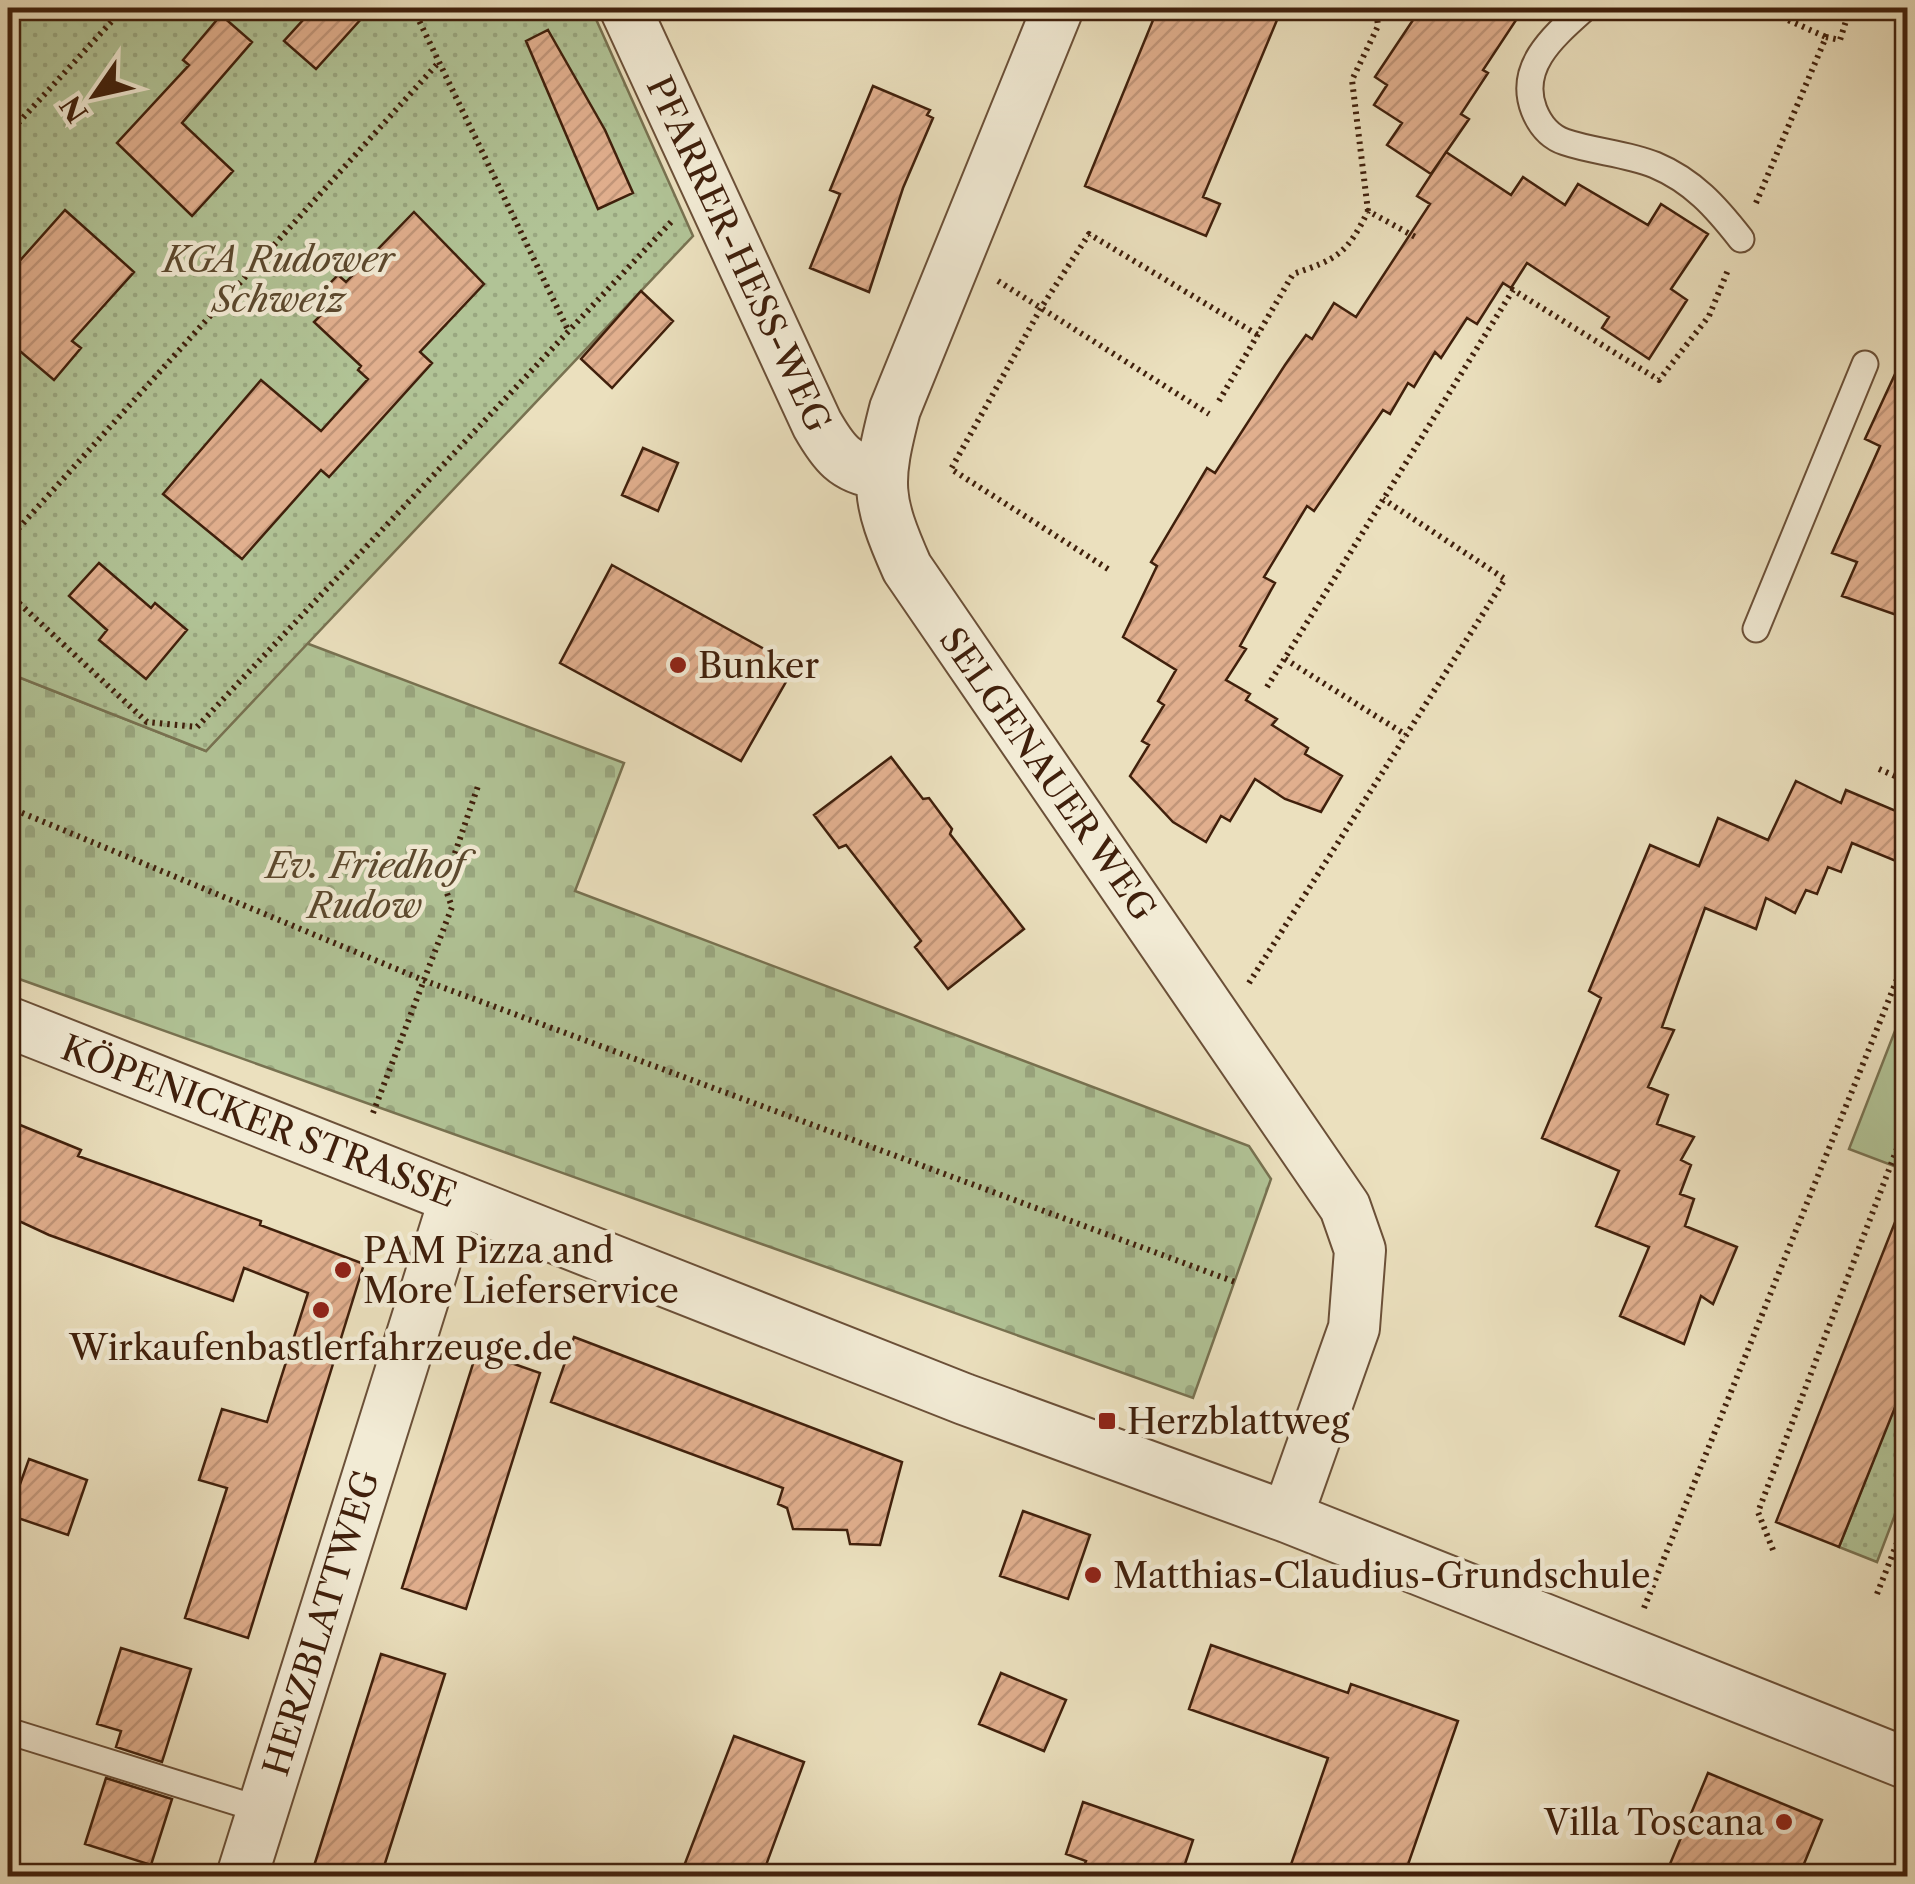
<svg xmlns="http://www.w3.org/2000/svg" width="1915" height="1884" viewBox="0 0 1915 1884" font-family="'Libre Caslon Text',serif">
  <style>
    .green { fill: #b1c396; stroke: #787251; stroke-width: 2.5 }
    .cemetery { fill: url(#cemetery-stones); stroke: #787251; stroke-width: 2.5 }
    .garden { fill: url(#garden-dots); stroke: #787251; stroke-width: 2.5 }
    .building { fill: url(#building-hatch); stroke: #40200c; stroke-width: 2.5 }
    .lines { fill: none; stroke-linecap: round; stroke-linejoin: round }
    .service-casing { stroke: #6b5038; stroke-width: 29 }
    .minor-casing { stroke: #6b5038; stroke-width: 54 }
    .path { stroke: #40200c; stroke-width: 6; stroke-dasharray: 2.5 5; stroke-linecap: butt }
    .service { stroke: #f2ebd5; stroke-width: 25 }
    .minor { stroke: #f2ebd5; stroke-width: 50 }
    .poi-dot { fill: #8f2418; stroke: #f2ebd5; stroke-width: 4 }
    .labels { text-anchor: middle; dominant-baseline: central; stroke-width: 9; stroke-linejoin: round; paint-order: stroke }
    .street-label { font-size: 35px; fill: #40200c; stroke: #f2ebd5 }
    .park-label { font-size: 35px; font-style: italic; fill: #5c492e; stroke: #f2ebd5 }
    .poi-label { font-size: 35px; fill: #40200c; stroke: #f2ebd5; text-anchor: start }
  </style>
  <defs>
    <pattern id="cemetery-stones" width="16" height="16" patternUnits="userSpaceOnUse" patternTransform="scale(2.5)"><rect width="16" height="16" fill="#b1c396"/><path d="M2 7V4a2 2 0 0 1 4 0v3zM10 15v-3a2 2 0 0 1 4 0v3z" fill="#99a780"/></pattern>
    <pattern id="garden-dots" width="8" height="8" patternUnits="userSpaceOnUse" patternTransform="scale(2.5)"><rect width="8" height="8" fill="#b1c396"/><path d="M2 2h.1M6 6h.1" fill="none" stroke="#99a780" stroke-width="1.8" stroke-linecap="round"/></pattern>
    <pattern id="building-hatch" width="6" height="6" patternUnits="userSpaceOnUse" patternTransform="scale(2.5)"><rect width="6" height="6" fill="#e1af8e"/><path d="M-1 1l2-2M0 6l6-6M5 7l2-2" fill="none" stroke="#c29679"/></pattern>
  </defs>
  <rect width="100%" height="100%" fill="#ebe0be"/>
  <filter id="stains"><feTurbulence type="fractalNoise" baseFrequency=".002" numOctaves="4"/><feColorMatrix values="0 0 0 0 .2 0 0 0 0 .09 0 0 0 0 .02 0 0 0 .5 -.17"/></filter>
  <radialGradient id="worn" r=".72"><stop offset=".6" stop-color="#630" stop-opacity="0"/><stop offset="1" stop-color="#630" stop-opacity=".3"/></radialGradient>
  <!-- green -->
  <path class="green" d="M1907,1000V1171L1849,1149Z"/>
  <!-- cemetery -->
  <path class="cemetery" d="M306,643L624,763L575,891L1249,1146L1271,1179L1193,1398L8,975V673L206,751Z"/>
  <!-- garden -->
  <path class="garden" d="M8,8H591L693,236L206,751L8,673Z
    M1907,1375V1483L1877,1562L1839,1547Z"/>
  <!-- building -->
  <path class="building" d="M314,8H371L316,69L284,41Z
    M1158,8H1282L1203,197L1220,204L1206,236L1085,186Z
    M1421,8H1524L1483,70L1488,73L1461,114L1469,119L1431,174L1387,145L1402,123L1374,105L1387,85L1375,77Z
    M221,15L252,42L182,123L233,171L192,216L117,143L189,65L183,60Z
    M548,30L605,130L633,193L598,209L526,41Z
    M873,86L930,110L927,115L933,118L903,188L869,292L810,268L840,194L830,190Z
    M1446,152L1511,195L1523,177L1565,205L1578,184L1648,225L1661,204L1708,234L1671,289L1687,300L1649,359L1602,328L1609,317L1527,263L1511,288L1503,283L1477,324L1467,318L1441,358L1435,352L1414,387L1408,383L1390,414L1383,410L1314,511L1307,506L1264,577L1275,583L1240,646L1246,649L1226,680L1250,694L1246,700L1277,719L1272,725L1308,748L1305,754L1342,776L1321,812L1285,799L1255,779L1230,821L1221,816L1206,842L1173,822L1130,776L1149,745L1142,741L1164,705L1158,701L1176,670L1123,637L1157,566L1151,562L1207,468L1215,473L1285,365L1306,335L1312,339L1334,303L1356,317L1430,204L1417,196Z
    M65,210L134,272L72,341L81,348L54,380L8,341V274Z
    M414,212L484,284L420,352L432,363L329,477L321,470L242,559L163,494L261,380L321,431L368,379L358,370L361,366L314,322L321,315L309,305L338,275L346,282Z
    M641,291L673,321L612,388L581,359Z
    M1908,346V619L1842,596L1857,562L1832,553L1880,446L1865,439Z
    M643,448L678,463L658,511L622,495Z
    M99,563L151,608L155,603L187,630L146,679L99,640L107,630L69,596Z
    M612,565L795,666L741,761L560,663Z
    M891,757L923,799L929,798L952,829L950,834L1024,929L948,989L915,947L921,941L846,845L839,848L814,815Z
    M1796,781L1841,803L1846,790L1908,816V866L1852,843L1841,872L1828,867L1817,894L1806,890L1795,913L1766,898L1756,929L1705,908L1662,1027L1674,1030L1648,1087L1668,1095L1657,1124L1694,1137L1681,1160L1691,1165L1680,1194L1694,1199L1685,1226L1737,1247L1713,1304L1701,1296L1684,1344L1620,1316L1649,1247L1596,1226L1619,1171L1542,1138L1601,998L1589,991L1650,845L1699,866L1718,818L1768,840Z
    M8,1120L81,1150L78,1156L261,1221L260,1225L364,1264L248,1638L185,1618L227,1488L199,1480L222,1409L267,1422L308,1293L244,1268L233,1301L49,1235L8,1216Z
    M1905,1197L1908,1375L1839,1547L1776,1522Z
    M574,1337L902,1462L880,1545L850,1544L847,1530L793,1529L787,1508L778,1504L783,1488L551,1402Z
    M477,1351L540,1373L466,1609L402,1588Z
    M29,1459L87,1480L68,1535L9,1515Z
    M1023,1511L1090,1535L1068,1599L1000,1576Z
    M1211,1645L1348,1693L1351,1684L1458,1721L1404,1876H1287L1328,1758L1189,1709Z
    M121,1648L191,1669L162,1762L116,1747L121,1731L97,1724Z
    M381,1654L445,1674L381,1876H347L314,1866Z
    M1001,1673L1066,1700L1044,1751L979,1724Z
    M734,1736L804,1762L762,1876H712L684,1866Z
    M1708,1773L1822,1820L1799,1876H1665Z
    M106,1778L172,1799L151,1865L85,1844Z
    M1083,1802L1193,1840L1181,1876H1080L1086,1861L1066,1854Z"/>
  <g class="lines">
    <defs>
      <path id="service" d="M1585,8C1555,35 1517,66 1534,110C1540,125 1550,137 1565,142C1594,152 1626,153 1655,165C1693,181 1716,207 1741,239
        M1756,629L1865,364
        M8,1731L262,1810"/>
      <path id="minor" d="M625,8L817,424C833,452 845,469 879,473
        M1058,8L895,409C876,483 876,498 907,568L1345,1207L1360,1250L1354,1328L1287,1517
        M8,1022L964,1399L1287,1517L1908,1764
        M242,1876L455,1198"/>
    </defs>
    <!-- service casing -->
    <use href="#service" class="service-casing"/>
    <!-- minor casing -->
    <use href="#minor" class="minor-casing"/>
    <!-- path -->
    <path class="path" d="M413,8L568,330
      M1761,8L1826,37
      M8,134L124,8
      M1756,203L1826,37L1840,40L1850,8
      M1368,211L1352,80L1378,26L1376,8
      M998,281L1209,414
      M1219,401L1293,274C1337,259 1347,254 1368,211L1419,239
      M8,540L439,62
      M1108,569L951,469L1041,308L1089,234L1258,335
      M8,593L147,722L197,727L672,221
      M1285,659L1406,735
      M1267,687L1513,290L1659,380L1709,316L1728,270
      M1879,769L1897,777
      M8,807L423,980L1235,1282
      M1249,983L1505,579L1383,499
      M373,1113L452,907L444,885L478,786
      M1773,1550L1758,1512L1908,1120
      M1877,1594L1908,1515
      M1644,1608L1908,952"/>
    <!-- service -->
    <use href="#service" class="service"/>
    <!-- minor -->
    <use href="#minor" class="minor"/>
  </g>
  <!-- markers -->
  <g class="poi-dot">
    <circle cx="678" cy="665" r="10"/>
    <circle cx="343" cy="1270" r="10"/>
    <circle cx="321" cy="1310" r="10"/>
    <rect x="1097" y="1411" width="20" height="20" rx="5"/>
    <circle cx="1093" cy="1575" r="10"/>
    <circle cx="1784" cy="1822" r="10"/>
  </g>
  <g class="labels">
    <!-- street labels -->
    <g class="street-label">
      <text transform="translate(739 254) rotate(65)">PFARRER-HESS-WEG</text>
      <text transform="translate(1048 774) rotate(55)">SELGENAUER WEG</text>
      <text transform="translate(259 1121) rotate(21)">KÖPENICKER STRASSE</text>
      <text transform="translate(321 1623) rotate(-73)">HERZBLATTWEG</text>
    </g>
    <!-- park labels -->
    <g class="park-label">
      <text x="279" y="259">KGA Rudower<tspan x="279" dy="40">Schweiz</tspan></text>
      <text x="365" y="865">Ev. Friedhof<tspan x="365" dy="40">Rudow</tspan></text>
    </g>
    <!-- poi labels -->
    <g class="poi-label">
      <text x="698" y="665">Bunker</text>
      <text x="363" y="1250">PAM Pizza and<tspan x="363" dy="40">More Lieferservice</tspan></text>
      <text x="321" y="1347" text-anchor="middle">Wirkaufenbastlerfahrzeuge.de</text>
      <text x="1127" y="1421">Herzblattweg</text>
      <text x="1113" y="1575">Matthias-Claudius-Grundschule</text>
      <text x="1764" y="1822" text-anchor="end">Villa Toscana</text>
    </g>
  </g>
  <!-- margin -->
  <rect width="1915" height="1884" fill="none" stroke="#ebe0be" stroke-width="40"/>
  <rect x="10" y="10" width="1895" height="1864" fill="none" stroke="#40200c" stroke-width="5"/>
  <rect x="20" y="20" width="1875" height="1844" fill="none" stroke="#40200c" stroke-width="2.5"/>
  <!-- north arrow -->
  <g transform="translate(95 95) rotate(236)" stroke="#f2ebd5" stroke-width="8" paint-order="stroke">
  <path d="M0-8L18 38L0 25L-18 38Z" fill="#40200c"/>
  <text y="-15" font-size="28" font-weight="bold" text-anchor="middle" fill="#40200c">N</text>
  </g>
  <rect width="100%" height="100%" filter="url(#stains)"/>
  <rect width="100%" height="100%" fill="url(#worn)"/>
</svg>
